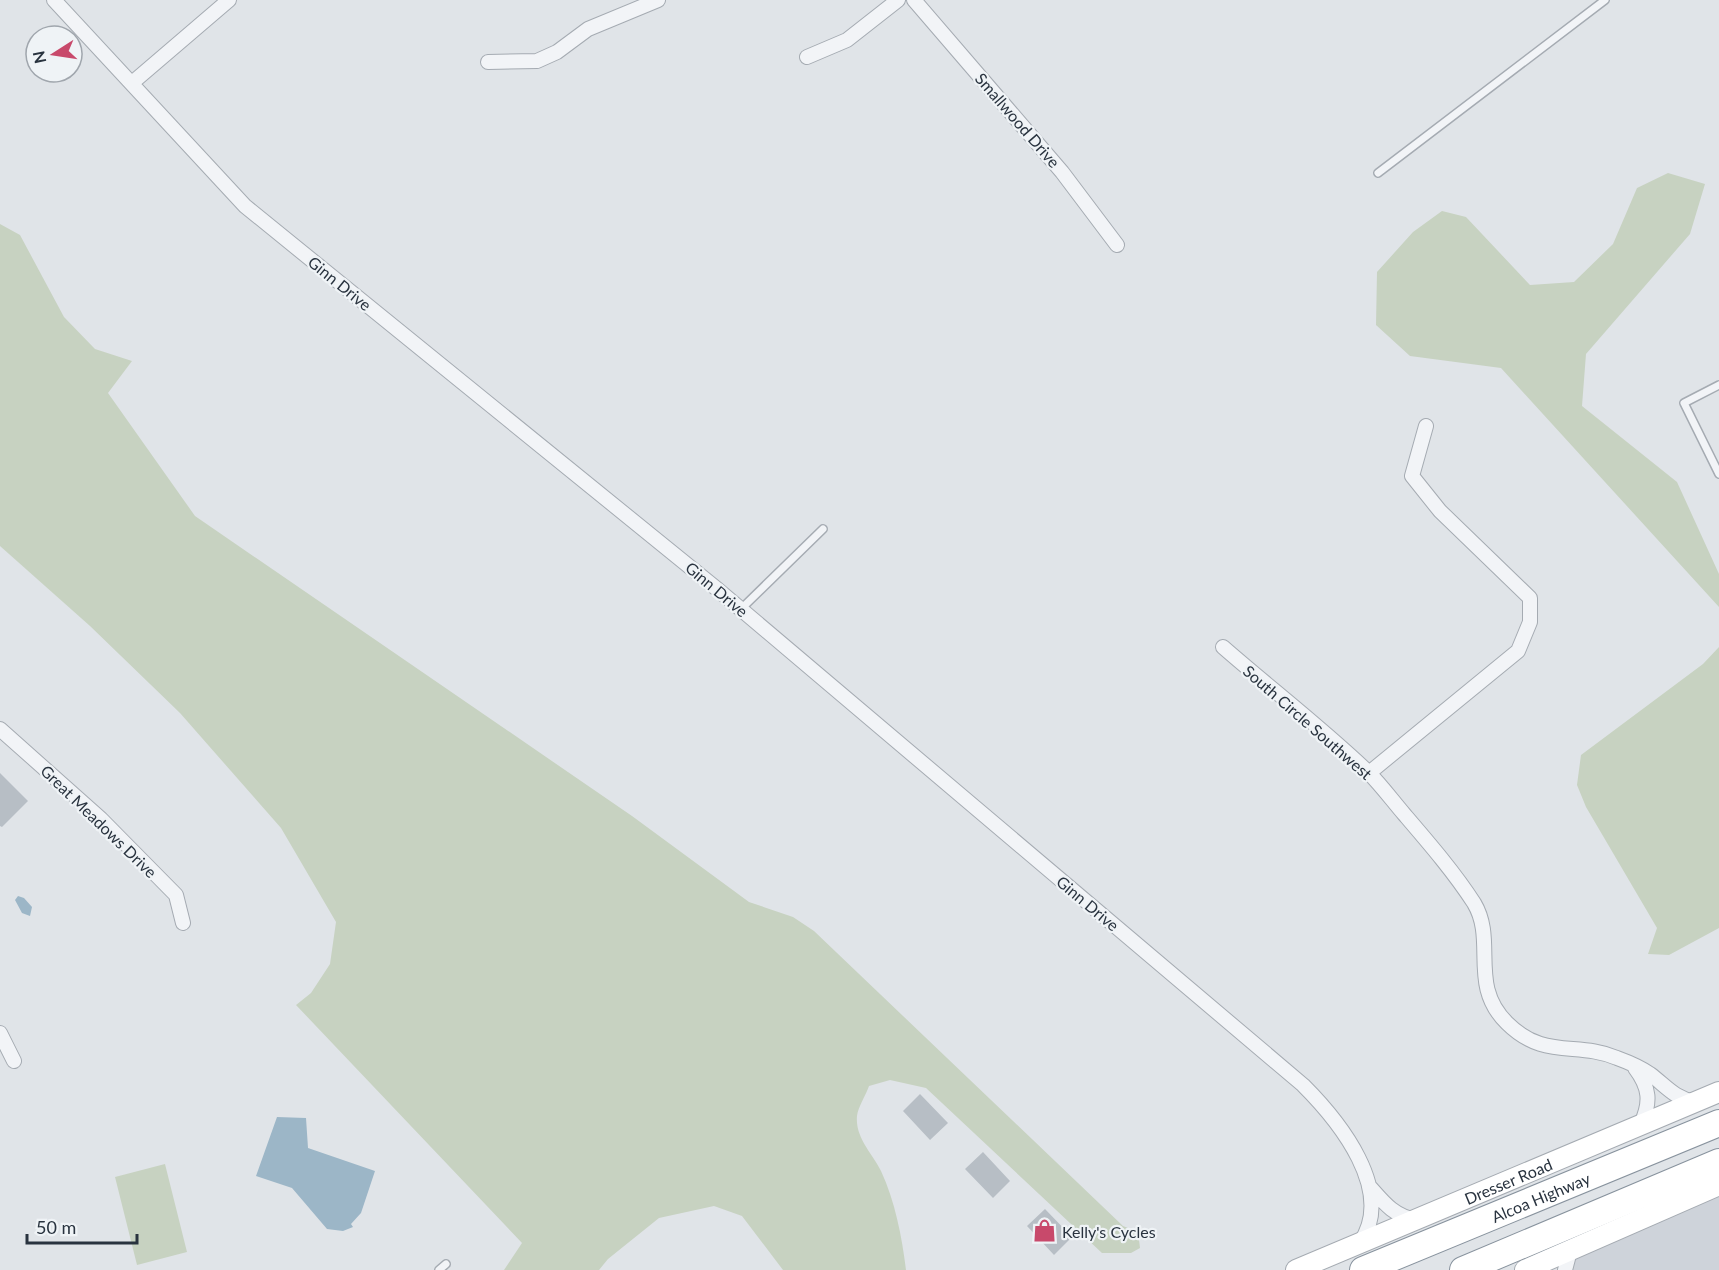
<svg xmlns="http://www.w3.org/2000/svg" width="1719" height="1270" viewBox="0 0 1719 1270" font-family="Lato,sans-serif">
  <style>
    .built { fill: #ced3da }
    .green { fill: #c7d2c1 }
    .water { fill: #9cb6c7 }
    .building { fill: #b7bec5 }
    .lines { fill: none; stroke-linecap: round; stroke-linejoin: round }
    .lane-casing { stroke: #a5abb2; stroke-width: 10 }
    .street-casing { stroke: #a5abb2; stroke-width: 16 }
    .secondary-casing { stroke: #a5abb2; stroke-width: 22 }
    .highway-casing { stroke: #88939e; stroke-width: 28 }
    .lane { stroke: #f2f4f7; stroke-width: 7 }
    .street { stroke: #f2f4f7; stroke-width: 14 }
    .secondary { stroke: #fff; stroke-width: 20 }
    .highway { stroke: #fff; stroke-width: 26 }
    .labels { text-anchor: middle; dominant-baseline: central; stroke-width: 4.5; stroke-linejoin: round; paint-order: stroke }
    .street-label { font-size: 16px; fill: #29333f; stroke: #eff3f6 }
    .poi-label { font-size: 16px; fill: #29333f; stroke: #eff3f6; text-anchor: start }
  </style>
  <rect width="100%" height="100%" fill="#e0e4e8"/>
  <!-- built -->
  <path class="built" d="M1719,1195V1270H1569L1572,1261L1584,1252Z"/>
  <!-- green -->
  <path class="green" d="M1668,173L1705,184L1690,234L1586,354L1582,406L1677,482L1719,574V607L1501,368L1410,356L1376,325L1377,272L1413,232L1442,211L1466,217L1530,285L1574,282L1613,244L1637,188Z
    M0,224L20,235L64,317L95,349L132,361L108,393L195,516L632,816L749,902L793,917L814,931L1123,1226L1138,1232L1140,1248L1131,1253H1102L926,1088L890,1080L869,1086C866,1095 858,1107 857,1116C855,1138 873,1154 881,1171C895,1201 902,1237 906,1270H783L742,1216L714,1206L659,1218L608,1259L599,1270H504L522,1243L296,1005L311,993L330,964L336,922L281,828L180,713L90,626L0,546Z
    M1719,647V928L1669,955L1648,954L1657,928L1586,807L1577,785L1581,755L1703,664Z
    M165,1164L187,1252L137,1265L115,1177Z"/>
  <!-- water -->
  <path class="water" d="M18,896L24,898L32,907L30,916L22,913L15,900Z
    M277,1117L306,1118L308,1148L375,1171L361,1213L351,1224L353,1227L343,1231L327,1229L292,1188L256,1176Z"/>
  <!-- building -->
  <path class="building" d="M0,773L28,801L2,827L0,826Z
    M920,1094L948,1123L930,1140L903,1111Z
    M983,1152L1010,1181L993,1198L965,1169Z
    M1045,1209L1072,1237L1054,1255L1027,1226Z"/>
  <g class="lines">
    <defs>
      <path id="lane" d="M1378,173L1605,0
        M1719,385L1684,403L1719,474
        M741,609L823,529
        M439,1270L446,1264"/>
      <path id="street" d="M54,0L245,206L717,589L1303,1085C1339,1121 1396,1191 1360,1243
        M914,0L1062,172L1117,245
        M807,57L847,40L898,0
        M488,62L537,61L557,52L588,29L658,0
        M132,83L229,0
        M1223,647C1271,689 1322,728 1368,772C1381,785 1392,800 1404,814C1428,842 1454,872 1474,903C1497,941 1468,985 1507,1023C1544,1060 1577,1041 1617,1058C1628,1062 1640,1067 1650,1074C1666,1086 1674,1098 1695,1102
        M0,729L101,819L176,895L183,923
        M1369,773L1518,651L1530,622V598L1440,511L1412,476L1426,426
        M0,1033L14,1061
        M1635,1068C1650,1088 1651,1102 1641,1124
        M1370,1187C1384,1203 1394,1216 1416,1220
        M1565,1270L1570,1251"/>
      <g id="secondary">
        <path id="s1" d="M1296,1270L1719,1092"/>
        <path d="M1525,1270L1719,1185"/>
      </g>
      <g id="highway">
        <path id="s2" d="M1363,1270L1719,1123"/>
        <path d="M1463,1270L1719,1162"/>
      </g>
    </defs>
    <!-- lane casing -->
    <use href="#lane" class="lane-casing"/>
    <!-- street casing -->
    <use href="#street" class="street-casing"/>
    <!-- secondary casing -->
    <use href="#secondary" class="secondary-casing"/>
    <!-- highway casing -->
    <use href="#highway" class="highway-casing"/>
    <!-- lane -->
    <use href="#lane" class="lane"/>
    <!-- street -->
    <use href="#street" class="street"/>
    <!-- secondary -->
    <use href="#secondary" class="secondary"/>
    <!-- highway -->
    <use href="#highway" class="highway"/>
  </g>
  <!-- icons -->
  <defs>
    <symbol id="shop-bare" viewBox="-9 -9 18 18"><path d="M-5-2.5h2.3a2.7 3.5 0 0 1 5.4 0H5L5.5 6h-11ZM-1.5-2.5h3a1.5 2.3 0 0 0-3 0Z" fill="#c8496b" stroke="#eff3f6" stroke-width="2.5" paint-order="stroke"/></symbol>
  </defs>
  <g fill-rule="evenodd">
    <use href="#shop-bare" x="1028" y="1214" width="33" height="33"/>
  </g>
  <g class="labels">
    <!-- street labels -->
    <g class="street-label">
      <text transform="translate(1018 120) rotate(49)">Smallwood Drive</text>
      <text transform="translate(340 283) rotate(39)">Ginn Drive</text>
      <text transform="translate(717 589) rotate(40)">Ginn Drive</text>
      <text transform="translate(1308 722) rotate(41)">South Circle Southwest</text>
      <text transform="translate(99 821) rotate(44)">Great Meadows Drive</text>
      <text transform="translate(1088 903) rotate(40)">Ginn Drive</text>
      <text stroke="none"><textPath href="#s1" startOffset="230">Dresser Road</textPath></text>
      <text stroke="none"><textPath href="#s2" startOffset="192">Alcoa Highway</textPath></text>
    </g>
    <!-- poi labels -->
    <g class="poi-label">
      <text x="1062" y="1231">Kelly's Cycles</text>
    </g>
  </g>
  <!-- north arrow -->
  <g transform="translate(54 54) rotate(258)"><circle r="28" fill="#eff3f6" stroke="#a0a6ad" stroke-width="1.5"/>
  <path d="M0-4.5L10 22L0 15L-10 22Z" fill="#c8496b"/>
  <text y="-9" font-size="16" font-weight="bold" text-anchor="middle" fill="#29333f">N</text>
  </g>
  <!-- scale -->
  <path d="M27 1234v9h110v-9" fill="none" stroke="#29333f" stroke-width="3"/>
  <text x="36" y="1234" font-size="18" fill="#29333f" stroke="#eff3f6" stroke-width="4.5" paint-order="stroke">50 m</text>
</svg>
